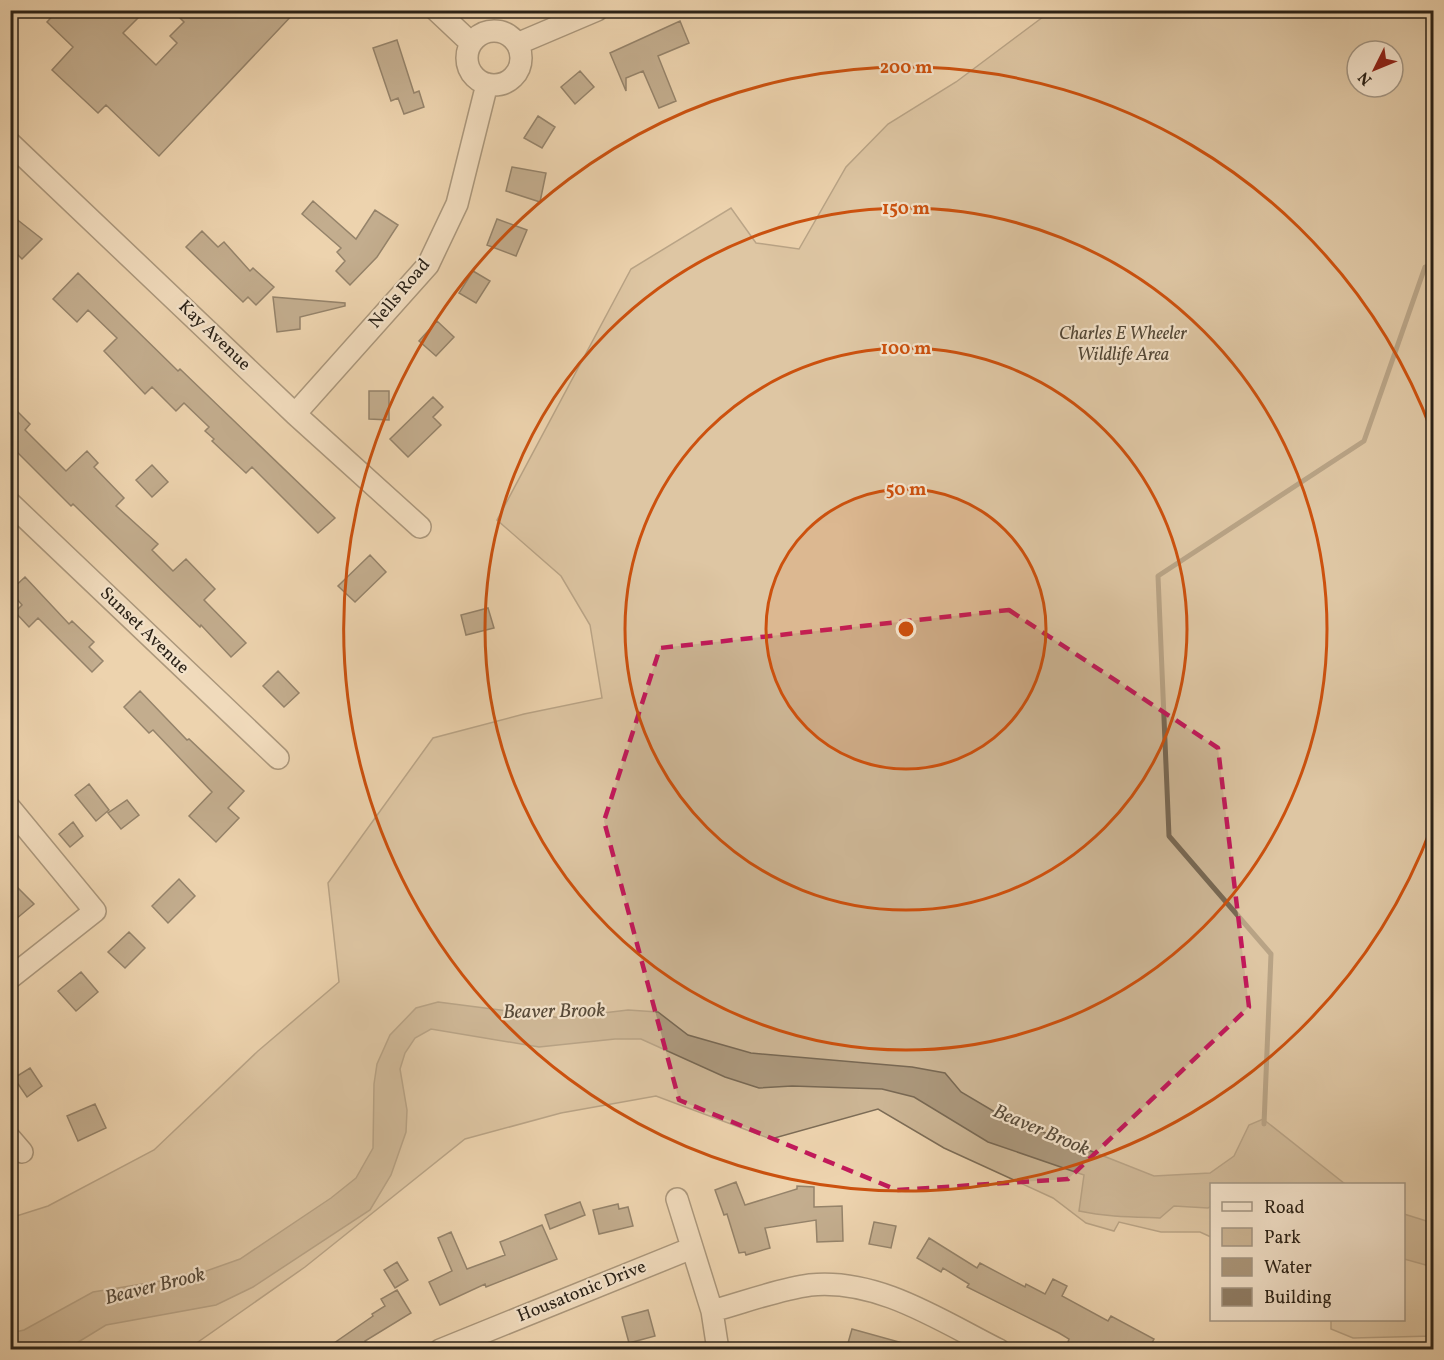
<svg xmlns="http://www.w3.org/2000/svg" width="1444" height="1360" viewBox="0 0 1444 1360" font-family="Vollkorn,serif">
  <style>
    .green { fill: #ccb594; stroke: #7c6c56; stroke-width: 1.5; fill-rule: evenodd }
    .water { fill: #ab977b; stroke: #786853; stroke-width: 1.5 }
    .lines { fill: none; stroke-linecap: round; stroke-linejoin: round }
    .stream { stroke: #786853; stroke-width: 5 }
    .building { fill: #907e66; stroke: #2b2217; stroke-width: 1.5 }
    .minor-casing { stroke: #5c4e3d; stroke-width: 24 }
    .minor { stroke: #f3e2ca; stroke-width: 21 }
    .marked { fill: none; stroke: #c2185b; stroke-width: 4.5; stroke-dasharray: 12 8; stroke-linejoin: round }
    .ring { fill: none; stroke: #cc510e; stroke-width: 3 }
    .labels { text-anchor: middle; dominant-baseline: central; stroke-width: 4.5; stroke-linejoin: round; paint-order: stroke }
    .street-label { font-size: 18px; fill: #2b2217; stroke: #f3e2ca }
    .park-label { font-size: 18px; font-style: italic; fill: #534736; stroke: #f3e2ca }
    .water-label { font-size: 20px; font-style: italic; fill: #584b3a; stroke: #f3e2ca }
    .centre { fill: #cc510e; stroke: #f3e2ca; stroke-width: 3 }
    .ring-label { font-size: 18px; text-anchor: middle; font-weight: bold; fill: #cc510e; stroke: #f3e2ca; stroke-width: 4.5; stroke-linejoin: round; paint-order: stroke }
  </style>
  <rect width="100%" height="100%" fill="#edd3ae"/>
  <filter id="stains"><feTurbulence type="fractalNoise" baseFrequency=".00333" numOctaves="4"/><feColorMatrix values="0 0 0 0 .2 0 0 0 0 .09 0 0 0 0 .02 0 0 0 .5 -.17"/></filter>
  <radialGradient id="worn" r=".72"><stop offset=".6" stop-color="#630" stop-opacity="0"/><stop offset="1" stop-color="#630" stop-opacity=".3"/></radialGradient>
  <!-- green -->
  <path class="green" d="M1051,11H1433V1336L1353,1338L1331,1329V1320H1404V1184H1212L1211,1237L1200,1232H1161L1119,1222L1114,1231L1086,1223L1053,1198L944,1148L878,1109L771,1139L656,1096L561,1113L465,1139L305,1267L188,1349H11L10,1218L48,1206L154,1150L258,1051L339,982L328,883L433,738L524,714L602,698L590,625L561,576L497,520L631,269L731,208L756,243L799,249L846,167L888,124L956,82ZM1357,51H1393V87H1357Z"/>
  <!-- water -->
  <path class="water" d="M438,1002L561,1018L628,1010L658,1012L688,1035L751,1053L912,1067L945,1073L961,1092L1000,1115L1154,1176L1210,1173L1234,1156L1249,1125L1263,1119L1345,1184H1212L1211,1206L1208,1208L1174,1206L1160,1218C1133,1217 1107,1217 1079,1211L1084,1175L988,1142L914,1097L882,1089L792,1086L759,1088L725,1077L641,1039H615L539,1047L431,1029L415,1038L405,1053L400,1069L407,1110L406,1132L391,1175L370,1210L253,1287L216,1305L106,1325L67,1349H11V1333L24,1330L93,1292L192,1276L240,1259L331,1198L356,1178L373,1148L374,1084L377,1064L390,1035L416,1008Z
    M1404,1214L1433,1223V1267L1404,1259Z"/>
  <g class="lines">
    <!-- stream -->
    <path class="stream" d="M1264,1124L1271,954L1169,836L1158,576L1364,441L1425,267L1434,264"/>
  </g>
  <!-- building -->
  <path class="building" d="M58,10H146L123,33L156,65L177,43L170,36L184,22L172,10H297L159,156L106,105L98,113L52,70L73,47L47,22Z
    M680,21L689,43L658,56L676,101L659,108L643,71L626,78V91L610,53Z
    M397,40L414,93L419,91L424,107L404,114L398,98L391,101L373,48Z
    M580,71L594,87L575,104L561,87Z
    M538,116L555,127L542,148L524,138Z
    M512,167L546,173L540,202L506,191Z
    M313,201L356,239L375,210L398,225L377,257L350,285L336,271L345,261L337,252L341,248L302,214Z
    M10,214L42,239L22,259L10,247Z
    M497,219L527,230L516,256L487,245Z
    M202,231L218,247L224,242L250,271L253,268L274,287L256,305L248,297L243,302L186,247Z
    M473,271L490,281L476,303L459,293Z
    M78,273L178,371L180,369L335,518L318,533L252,467L246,473L212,441L214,439L205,431L209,427L184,403L176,411L152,387L145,394L104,351L117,338L88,310L77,322L53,299Z
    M273,297L345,303V306L300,317V329L277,332Z
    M437,321L454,337L436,356L419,341Z
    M369,391H389V420L369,419Z
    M433,397L443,407L433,417L441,425L408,457L390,439Z
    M10,404L30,424L25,430L66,471L87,451L98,463L94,467L124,498L116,506L158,544L152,550L173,571L186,559L215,589L204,600L246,643L231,657L201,625L200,627L73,504L71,506L10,445Z
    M152,465L168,482L152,497L136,480Z
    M370,555L386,572L355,602L338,586Z
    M25,577L69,624L72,621L94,642L89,647L103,661L92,672L38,618L29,627L15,612L22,605L10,591Z
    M488,608L494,628L466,635L461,615Z
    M278,671L299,693L284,707L263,686Z
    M140,691L187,740L189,739L244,791L228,808L239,818L216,842L189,816L212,792L153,730L149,733L124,707Z
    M89,784L109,810L96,821L75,795Z
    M127,800L139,815L121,829L108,813Z
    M73,822L83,836L70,847L59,834Z
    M179,879L195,896L168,923L152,906Z
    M10,880L34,904L10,924Z
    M129,932L145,948L125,968L108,952Z
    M81,972L98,992L76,1011L58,991Z
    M30,1068L42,1086L27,1097L14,1078Z
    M95,1104L106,1128L78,1141L67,1116Z
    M736,1182L745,1205L797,1189V1186L814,1187V1207L842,1206L843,1241L817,1242L816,1220L765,1228L770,1248L746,1255L745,1252L739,1253L727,1214L724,1215L715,1190Z
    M580,1202L585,1215L550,1229L545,1215Z
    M618,1204L619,1209L628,1207L633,1226L599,1234L593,1210Z
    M874,1222L896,1226L891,1248L869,1244Z
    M542,1225L557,1259L486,1287L485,1284L440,1305L429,1282L452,1271L438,1238L451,1232L467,1269L505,1255L500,1242Z
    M929,1238L977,1268L980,1263L1025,1287L1026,1284L1045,1294L1053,1279L1067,1286L1062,1296L1108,1321L1111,1316L1154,1339L1148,1350H1076L1067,1345L1069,1339L1059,1333L967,1287L969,1284L943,1268L941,1272L917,1258Z
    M397,1262L408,1280L395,1288L384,1270Z
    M397,1290L411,1313L365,1341L371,1350H324L373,1316L372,1314L385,1306L381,1299Z
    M648,1310L655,1336L629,1343L622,1317Z
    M852,1329L910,1345V1350H846Z"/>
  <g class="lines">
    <defs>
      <path id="minor" d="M436,10L471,43
        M467 58a27 27 0 1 1 54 0a27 27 0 1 1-54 0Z
        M517,44L597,10
        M10,143L295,414L420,527
        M295,414L428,265L457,204L487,84
        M10,503L278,758
        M10,808L95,911L10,978
        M10,1138L22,1152
        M677,1199L712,1311L718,1350
        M712,1311C742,1303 779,1289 810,1285C878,1278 941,1321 999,1350
        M440,1350L692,1248"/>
    </defs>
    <!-- minor casing -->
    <use href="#minor" class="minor-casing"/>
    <!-- minor -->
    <use href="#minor" class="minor"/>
  </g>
  <!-- marked area -->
  <path d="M0 0H1444V1360H0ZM1009,610L1218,748L1249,1007L1068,1179L897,1190L679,1100L604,821L660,648Z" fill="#edd3ae" fill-opacity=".55" fill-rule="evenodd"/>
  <path class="marked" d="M1009,610L1218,748L1249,1007L1068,1179L897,1190L679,1100L604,821L660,648Z"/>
  <!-- distance rings -->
  <circle cx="906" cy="629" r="140" fill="#cc510e" fill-opacity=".12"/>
  <g class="ring">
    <circle cx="906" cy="629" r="140"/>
    <circle cx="906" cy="629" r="281"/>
    <circle cx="906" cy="629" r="421"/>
    <path d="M1432 826A562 562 0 1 1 1432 432"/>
  </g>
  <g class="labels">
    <!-- street labels -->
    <g class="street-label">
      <text transform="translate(400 294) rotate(-50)">Nells Road</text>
      <text transform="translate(214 336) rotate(44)">Kay Avenue</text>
      <text transform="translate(144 631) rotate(44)">Sunset Avenue</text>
      <text transform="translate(582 1292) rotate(-22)">Housatonic Drive</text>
    </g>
    <!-- park labels -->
    <g class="park-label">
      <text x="1123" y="334">Charles E Wheeler<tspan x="1123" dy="21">Wildlife Area</tspan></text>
    </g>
    <!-- water labels -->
    <g class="water-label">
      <text transform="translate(554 1012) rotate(-1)">Beaver Brook</text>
      <text transform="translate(1041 1131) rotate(23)">Beaver Brook</text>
      <text transform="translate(155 1287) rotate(-14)">Beaver Brook</text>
    </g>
  </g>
  <circle cx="906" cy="629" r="9" class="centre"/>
  <g class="ring-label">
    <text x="906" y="73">200 m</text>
    <text x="906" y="214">150 m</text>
    <text x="906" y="354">100 m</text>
    <text x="906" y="495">50 m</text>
  </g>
  <!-- margin -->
  <rect width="1444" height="1360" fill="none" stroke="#edd3ae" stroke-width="36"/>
  <rect x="12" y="12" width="1420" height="1336" fill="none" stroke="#2b2217" stroke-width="3"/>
  <rect x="18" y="18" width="1408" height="1324" fill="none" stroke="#2b2217" stroke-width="1.5"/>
  <!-- legend -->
  <rect x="1210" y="1183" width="195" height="138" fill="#f3e2ca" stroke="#a39582" stroke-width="1.5"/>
  <rect x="1222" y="1202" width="30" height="9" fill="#f3e2ca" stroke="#a39582" stroke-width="1.5"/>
  <text x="1264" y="1213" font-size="18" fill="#2b2217">Road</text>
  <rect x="1222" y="1228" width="30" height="18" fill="#ccb594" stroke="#a39582" stroke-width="1.5"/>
  <text x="1264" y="1243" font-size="18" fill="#2b2217">Park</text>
  <rect x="1222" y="1258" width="30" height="18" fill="#ab977b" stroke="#a39582" stroke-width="1.5"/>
  <text x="1264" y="1273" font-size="18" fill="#2b2217">Water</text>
  <rect x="1222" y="1288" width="30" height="18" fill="#907e66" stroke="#a39582" stroke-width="1.5"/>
  <text x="1264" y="1303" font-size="18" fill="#2b2217">Building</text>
  <!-- north arrow -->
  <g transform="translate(1375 69) rotate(227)"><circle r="28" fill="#f3e2ca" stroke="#a39582" stroke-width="1.5"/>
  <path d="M0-4.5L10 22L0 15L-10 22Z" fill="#8f2418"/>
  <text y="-9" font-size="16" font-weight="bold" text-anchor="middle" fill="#2b2217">N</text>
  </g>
  <rect width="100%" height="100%" filter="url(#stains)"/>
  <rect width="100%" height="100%" fill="url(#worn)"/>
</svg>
